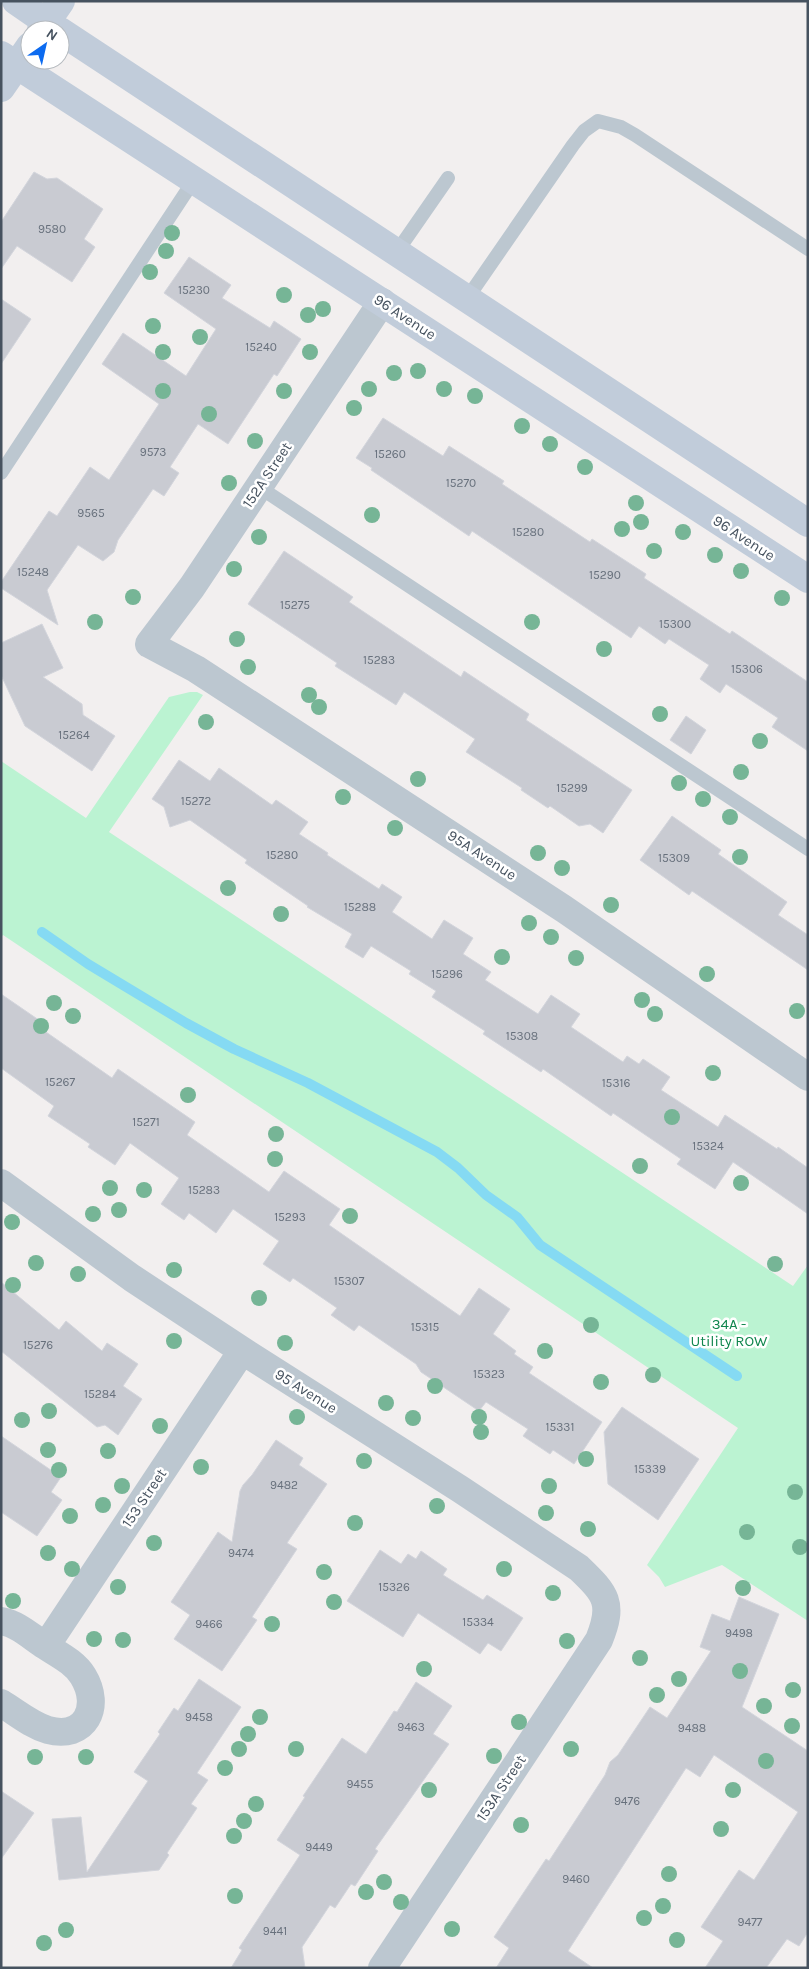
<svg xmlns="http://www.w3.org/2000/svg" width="809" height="1969" viewBox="0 0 809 1969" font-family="Karla,sans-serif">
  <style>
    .green { fill: #bbf3d2 }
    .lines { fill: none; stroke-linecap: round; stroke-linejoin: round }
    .stream { stroke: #85daf3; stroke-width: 10 }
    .building { fill: #c9cbd2; stroke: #d3d5dc }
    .service { stroke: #bcc7d0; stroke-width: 14 }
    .minor { stroke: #bcc7d0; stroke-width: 28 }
    .secondary { stroke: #c1ccda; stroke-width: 28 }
    .tree { fill: #76b596 }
    .labels { text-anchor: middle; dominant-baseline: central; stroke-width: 5; stroke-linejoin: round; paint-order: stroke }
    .number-label { font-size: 12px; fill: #67707c }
    .street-label { font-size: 15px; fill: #46525f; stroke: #fff }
    .park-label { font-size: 15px; fill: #10864e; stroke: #fff }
  </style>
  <rect width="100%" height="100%" fill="#f2efef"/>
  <!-- green -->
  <path class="green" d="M190,692H197L203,695L109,832L793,1286L808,1265V1621L722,1565L665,1587L659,1577L647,1565L738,1428L3,935L1,937V761L86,818L169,697Z"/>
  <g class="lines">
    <!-- stream -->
    <path class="stream" d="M42,932L88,964L186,1023L234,1049L308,1083L437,1152L458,1168L486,1195L517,1217L540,1245L737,1376"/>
  </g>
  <!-- building -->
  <path class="building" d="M34,172L47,179L57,178L103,209L84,239L95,247L72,282L17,246L1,269V222Z
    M189,257L231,285L222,298L270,328L274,321L301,339L277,376L274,374L228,444L198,424L170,467L179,473L164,496L153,489L118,540L114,552L103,561L78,545L47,590L58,625L1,588V582L49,511L57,516L90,467L109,480L159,404L102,364L123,333L186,376L216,329L164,293Z
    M1,299L31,319L1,364Z
    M383,418L443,456L449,446L504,481L502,484L590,542L592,539L646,574L644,578L730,634L732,631L808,682V751L772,727L778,718L726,684L720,693L700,679L709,665L669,639L665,644L639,626L631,638L472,531L469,536L371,470L372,468L356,458Z
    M284,551L353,597L349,602L461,677L464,671L529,714L526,720L632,790L603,833L590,824L579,826L550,806L548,808L521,790L522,788L466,752L475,739L404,692L396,705L335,666L337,663L248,604Z
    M42,624L63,668L43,677L82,704L83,715L115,736L92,771L25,726L1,675V643Z
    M686,716L706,730L691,754L670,740Z
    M179,760L210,781L219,768L272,805L276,800L308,822L299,834L328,853L327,855L379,889L382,884L402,897L392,912L432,939L444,920L473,938L463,954L491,972L485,980L538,1014L551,995L580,1014L571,1027L623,1062L627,1056L639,1064L643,1059L670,1077L661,1090L718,1127L725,1115L777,1149L778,1147L808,1168V1214L733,1162L715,1189L677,1164L681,1159L613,1113L611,1116L543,1069L541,1072L483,1034L485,1031L432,997L436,991L409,974L411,971L371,946L363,958L345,947L352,934L307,907L308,906L245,863L247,860L190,820L170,827L164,807L152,799Z
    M672,816L721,850L718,854L787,902L778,915L808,935V970L692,891L689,895L640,860Z
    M1,994L49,1027L46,1032L112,1078L118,1069L195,1122L187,1135L269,1192L284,1171L340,1209L329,1225L460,1316L479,1288L510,1309L493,1334L516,1351L514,1354L533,1367L529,1373L602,1422L574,1464L553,1450L550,1454L523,1436L528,1429L486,1402L479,1411L421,1372L416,1364L359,1325L354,1331L331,1315L337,1308L293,1278L290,1282L263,1264L279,1241L233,1209L216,1233L189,1213L184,1220L161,1204L179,1178L130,1143L115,1165L88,1147L90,1144L48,1116L54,1106L1,1068Z
    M1,1282L59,1330L66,1321L102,1351L107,1343L138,1364L123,1386L142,1399L118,1435L105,1425L97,1427L1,1351Z
    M622,1407L699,1459L658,1520L608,1484L604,1432Z
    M1,1436L61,1477L51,1492L62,1500L37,1536L1,1512Z
    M276,1440L303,1458L299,1465L327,1484L287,1543L297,1549L252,1617L257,1620L222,1671L174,1639L190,1615L171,1602L218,1532L232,1542L240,1491L243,1485L252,1475Z
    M380,1550L401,1564L408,1554L416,1559L421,1551L447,1569L443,1575L483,1600L487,1595L523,1618L501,1651L488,1643L480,1654L418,1613L403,1637L347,1601Z
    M739,1597L779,1614L742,1707L808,1751V1932L799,1946L787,1939L766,1968H705L723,1941L701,1927L739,1870L754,1880L798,1812L714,1755L700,1777L686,1768L568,1951L593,1968H496L509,1948L494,1937L546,1859L549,1861L605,1775L610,1762L618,1755L650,1707L667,1718L711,1651L700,1647L712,1614L730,1621Z
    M199,1679L241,1707L197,1773L208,1780L191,1804L197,1808L167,1853L169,1855L159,1870L59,1880L52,1819L81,1817L87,1872L148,1781L134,1772L160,1734L158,1732L174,1708L178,1711Z
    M416,1682L452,1706L433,1734L449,1744L375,1849L378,1851L355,1886L351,1884L335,1908L330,1905L302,1947L305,1968H231L242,1950L239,1948L300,1855L277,1840L305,1797L303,1796L342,1738L366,1754L394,1711L397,1712Z
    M1,1791L34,1813L1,1859Z"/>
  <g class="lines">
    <!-- service -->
    <path class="service" d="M396,253L448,178
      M466,300L573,145L584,131L598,121L621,127L635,135L808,249
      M1,473L194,180
      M259,487L808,849"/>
    <!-- minor -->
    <path class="minor" d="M382,302L192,587L149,644L196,669L564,909L808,1077
      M1,1183L132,1278L246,1353L460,1489L579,1568C606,1594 614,1603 599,1640L382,1968
      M1,1621C17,1624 28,1634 41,1643C55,1653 74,1661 83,1676C102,1707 85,1740 48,1730C31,1725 16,1712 1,1703
      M46,1646L242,1351"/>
    <!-- secondary -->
    <path class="secondary" d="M16,1L58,30
      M41,30L61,1
      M60,31L808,523
      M1,55L808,579
      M1,88L30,46"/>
  </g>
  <!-- trees -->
  <g class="tree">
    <circle cx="172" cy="233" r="8"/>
    <circle cx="166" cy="251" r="8"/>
    <circle cx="150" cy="272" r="8"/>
    <circle cx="284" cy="295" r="8"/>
    <circle cx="323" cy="309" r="8"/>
    <circle cx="308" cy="315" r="8"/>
    <circle cx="153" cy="326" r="8"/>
    <circle cx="200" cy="337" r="8"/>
    <circle cx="163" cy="352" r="8"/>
    <circle cx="310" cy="352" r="8"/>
    <circle cx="418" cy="371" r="8"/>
    <circle cx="394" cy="373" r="8"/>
    <circle cx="369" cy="389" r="8"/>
    <circle cx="444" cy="389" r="8"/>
    <circle cx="163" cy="391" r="8"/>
    <circle cx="284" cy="391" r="8"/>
    <circle cx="475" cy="396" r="8"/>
    <circle cx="354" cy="408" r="8"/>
    <circle cx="209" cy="414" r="8"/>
    <circle cx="522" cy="426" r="8"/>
    <circle cx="255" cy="441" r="8"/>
    <circle cx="550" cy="444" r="8"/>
    <circle cx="585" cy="467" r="8"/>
    <circle cx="229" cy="483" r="8"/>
    <circle cx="636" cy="503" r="8"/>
    <circle cx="372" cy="515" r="8"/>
    <circle cx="641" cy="522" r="8"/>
    <circle cx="622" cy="529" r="8"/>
    <circle cx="683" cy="532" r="8"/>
    <circle cx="259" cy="537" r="8"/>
    <circle cx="654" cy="551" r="8"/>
    <circle cx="715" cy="555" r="8"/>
    <circle cx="234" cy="569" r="8"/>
    <circle cx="741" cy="571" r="8"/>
    <circle cx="133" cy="597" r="8"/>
    <circle cx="782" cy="598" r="8"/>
    <circle cx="95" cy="622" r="8"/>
    <circle cx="532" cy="622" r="8"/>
    <circle cx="237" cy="639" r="8"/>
    <circle cx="604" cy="649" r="8"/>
    <circle cx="248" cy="667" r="8"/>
    <circle cx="309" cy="695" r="8"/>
    <circle cx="319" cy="707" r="8"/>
    <circle cx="660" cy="714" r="8"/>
    <circle cx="206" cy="722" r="8"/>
    <circle cx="760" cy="741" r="8"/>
    <circle cx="741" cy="772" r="8"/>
    <circle cx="418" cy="779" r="8"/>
    <circle cx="679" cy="783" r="8"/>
    <circle cx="343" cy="797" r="8"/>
    <circle cx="703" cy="799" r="8"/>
    <circle cx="730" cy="817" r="8"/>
    <circle cx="395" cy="828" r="8"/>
    <circle cx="538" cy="853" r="8"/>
    <circle cx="740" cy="857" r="8"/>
    <circle cx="562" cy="868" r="8"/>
    <circle cx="228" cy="888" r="8"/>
    <circle cx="611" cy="905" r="8"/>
    <circle cx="281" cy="914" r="8"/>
    <circle cx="529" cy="923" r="8"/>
    <circle cx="551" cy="937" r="8"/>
    <circle cx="502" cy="957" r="8"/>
    <circle cx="576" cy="958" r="8"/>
    <circle cx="707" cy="974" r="8"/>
    <circle cx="642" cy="1000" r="8"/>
    <circle cx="54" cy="1003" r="8"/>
    <circle cx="797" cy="1011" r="8"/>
    <circle cx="655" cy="1014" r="8"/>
    <circle cx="73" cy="1016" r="8"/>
    <circle cx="41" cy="1026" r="8"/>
    <circle cx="713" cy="1073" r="8"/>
    <circle cx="188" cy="1095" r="8"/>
    <circle cx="672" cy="1117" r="8"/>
    <circle cx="276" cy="1134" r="8"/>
    <circle cx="275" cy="1159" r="8"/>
    <circle cx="640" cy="1166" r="8"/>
    <circle cx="741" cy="1183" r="8"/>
    <circle cx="110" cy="1188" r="8"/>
    <circle cx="144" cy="1190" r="8"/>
    <circle cx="119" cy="1210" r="8"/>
    <circle cx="93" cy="1214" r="8"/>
    <circle cx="350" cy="1216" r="8"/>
    <circle cx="12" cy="1222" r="8"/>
    <circle cx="36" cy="1263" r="8"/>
    <circle cx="775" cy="1264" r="8"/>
    <circle cx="174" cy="1270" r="8"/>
    <circle cx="78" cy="1274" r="8"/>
    <circle cx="13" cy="1285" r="8"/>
    <circle cx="259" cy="1298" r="8"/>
    <circle cx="591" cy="1325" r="8"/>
    <circle cx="174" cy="1341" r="8"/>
    <circle cx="285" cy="1343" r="8"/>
    <circle cx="545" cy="1351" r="8"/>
    <circle cx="653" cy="1375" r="8"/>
    <circle cx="601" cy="1382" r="8"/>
    <circle cx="435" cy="1386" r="8"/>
    <circle cx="386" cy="1403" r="8"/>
    <circle cx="49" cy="1411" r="8"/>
    <circle cx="297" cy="1417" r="8"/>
    <circle cx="479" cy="1417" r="8"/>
    <circle cx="413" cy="1418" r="8"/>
    <circle cx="22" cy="1420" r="8"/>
    <circle cx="160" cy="1426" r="8"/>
    <circle cx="481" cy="1432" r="8"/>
    <circle cx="48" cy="1450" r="8"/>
    <circle cx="108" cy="1451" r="8"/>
    <circle cx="586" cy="1459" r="8"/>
    <circle cx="364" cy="1461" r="8"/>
    <circle cx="201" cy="1467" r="8"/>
    <circle cx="59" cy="1470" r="8"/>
    <circle cx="122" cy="1486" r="8"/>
    <circle cx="549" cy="1486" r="8"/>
    <circle cx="795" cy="1492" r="8"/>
    <circle cx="103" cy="1505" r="8"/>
    <circle cx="437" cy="1506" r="8"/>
    <circle cx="546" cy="1513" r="8"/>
    <circle cx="70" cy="1516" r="8"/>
    <circle cx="355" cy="1523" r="8"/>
    <circle cx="588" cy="1529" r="8"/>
    <circle cx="747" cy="1532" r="8"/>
    <circle cx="154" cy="1543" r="8"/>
    <circle cx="800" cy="1547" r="8"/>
    <circle cx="48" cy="1553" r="8"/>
    <circle cx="72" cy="1569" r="8"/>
    <circle cx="504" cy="1569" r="8"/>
    <circle cx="324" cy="1572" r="8"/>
    <circle cx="118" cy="1587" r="8"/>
    <circle cx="743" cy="1588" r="8"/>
    <circle cx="553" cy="1593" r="8"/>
    <circle cx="13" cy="1601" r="8"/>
    <circle cx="334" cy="1602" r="8"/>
    <circle cx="272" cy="1624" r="8"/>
    <circle cx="94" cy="1639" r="8"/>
    <circle cx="123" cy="1640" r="8"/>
    <circle cx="567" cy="1641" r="8"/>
    <circle cx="640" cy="1658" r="8"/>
    <circle cx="424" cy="1669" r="8"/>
    <circle cx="740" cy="1671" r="8"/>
    <circle cx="679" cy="1679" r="8"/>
    <circle cx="793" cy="1690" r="8"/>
    <circle cx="657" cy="1695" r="8"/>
    <circle cx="764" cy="1706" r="8"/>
    <circle cx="260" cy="1717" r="8"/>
    <circle cx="519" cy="1722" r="8"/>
    <circle cx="792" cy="1726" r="8"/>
    <circle cx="248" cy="1734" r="8"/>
    <circle cx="239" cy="1749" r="8"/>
    <circle cx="296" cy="1749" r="8"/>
    <circle cx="571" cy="1749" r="8"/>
    <circle cx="494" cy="1756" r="8"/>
    <circle cx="35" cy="1757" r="8"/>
    <circle cx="86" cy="1757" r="8"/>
    <circle cx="766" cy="1761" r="8"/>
    <circle cx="225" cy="1768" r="8"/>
    <circle cx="429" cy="1790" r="8"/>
    <circle cx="733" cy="1790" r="8"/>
    <circle cx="256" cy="1804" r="8"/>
    <circle cx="244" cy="1821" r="8"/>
    <circle cx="521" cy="1825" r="8"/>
    <circle cx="721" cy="1829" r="8"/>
    <circle cx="234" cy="1836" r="8"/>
    <circle cx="669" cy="1874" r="8"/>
    <circle cx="384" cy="1882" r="8"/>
    <circle cx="366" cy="1892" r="8"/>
    <circle cx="235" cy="1896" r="8"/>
    <circle cx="401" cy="1902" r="8"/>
    <circle cx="663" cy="1906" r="8"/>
    <circle cx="644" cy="1918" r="8"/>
    <circle cx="452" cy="1929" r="8"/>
    <circle cx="66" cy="1930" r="8"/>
    <circle cx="677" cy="1940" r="8"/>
    <circle cx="44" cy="1943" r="8"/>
  </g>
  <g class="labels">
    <!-- number labels -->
    <g class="number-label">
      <text x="52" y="229">9580</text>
      <text x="194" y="290">15230</text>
      <text x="261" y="347">15240</text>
      <text x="153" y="452">9573</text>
      <text x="390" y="454">15260</text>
      <text x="461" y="483">15270</text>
      <text x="91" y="513">9565</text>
      <text x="528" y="532">15280</text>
      <text x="33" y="572">15248</text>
      <text x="605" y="575">15290</text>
      <text x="295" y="605">15275</text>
      <text x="675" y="624">15300</text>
      <text x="379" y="660">15283</text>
      <text x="747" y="669">15306</text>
      <text x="74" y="735">15264</text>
      <text x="572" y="788">15299</text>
      <text x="196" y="801">15272</text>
      <text x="282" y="855">15280</text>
      <text x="674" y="858">15309</text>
      <text x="360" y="907">15288</text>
      <text x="447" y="974">15296</text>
      <text x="522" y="1036">15308</text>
      <text x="60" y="1082">15267</text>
      <text x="616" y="1083">15316</text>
      <text x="146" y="1122">15271</text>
      <text x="708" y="1146">15324</text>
      <text x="204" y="1190">15283</text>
      <text x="290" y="1217">15293</text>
      <text x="349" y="1281">15307</text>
      <text x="425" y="1327">15315</text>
      <text x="38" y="1345">15276</text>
      <text x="489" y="1374">15323</text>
      <text x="100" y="1394">15284</text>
      <text x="560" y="1427">15331</text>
      <text x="650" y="1469">15339</text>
      <text x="284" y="1485">9482</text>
      <text x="241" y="1553">9474</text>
      <text x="394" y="1587">15326</text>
      <text x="478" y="1622">15334</text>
      <text x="209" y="1624">9466</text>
      <text x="739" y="1633">9498</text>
      <text x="199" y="1717">9458</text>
      <text x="411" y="1727">9463</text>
      <text x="692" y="1728">9488</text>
      <text x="360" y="1784">9455</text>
      <text x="627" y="1801">9476</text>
      <text x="319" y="1847">9449</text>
      <text x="576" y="1879">9460</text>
      <text x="750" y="1922">9477</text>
      <text x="275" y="1931">9441</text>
    </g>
    <!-- street labels -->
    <g class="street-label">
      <text transform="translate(405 317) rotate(33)">96 Avenue</text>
      <text transform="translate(267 475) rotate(-56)">152A Street</text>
      <text transform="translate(744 538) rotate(33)">96 Avenue</text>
      <text transform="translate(482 855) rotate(33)">95A Avenue</text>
      <text transform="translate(306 1391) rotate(32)">95 Avenue</text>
      <text transform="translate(144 1498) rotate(-56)">153 Street</text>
      <text transform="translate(501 1788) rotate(-56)">153A Street</text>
    </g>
    <!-- park labels -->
    <g class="park-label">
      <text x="729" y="1324">34A -<tspan x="729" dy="17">Utility ROW</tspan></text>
    </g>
  </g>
  <!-- border -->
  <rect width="809" height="1969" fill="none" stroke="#46525f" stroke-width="5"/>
  <!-- north arrow -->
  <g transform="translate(45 45) rotate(34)"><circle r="24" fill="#ffffff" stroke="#b5babf"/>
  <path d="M0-4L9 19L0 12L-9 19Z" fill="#0c6bf0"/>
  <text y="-8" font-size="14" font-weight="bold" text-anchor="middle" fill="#46525f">N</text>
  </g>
</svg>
